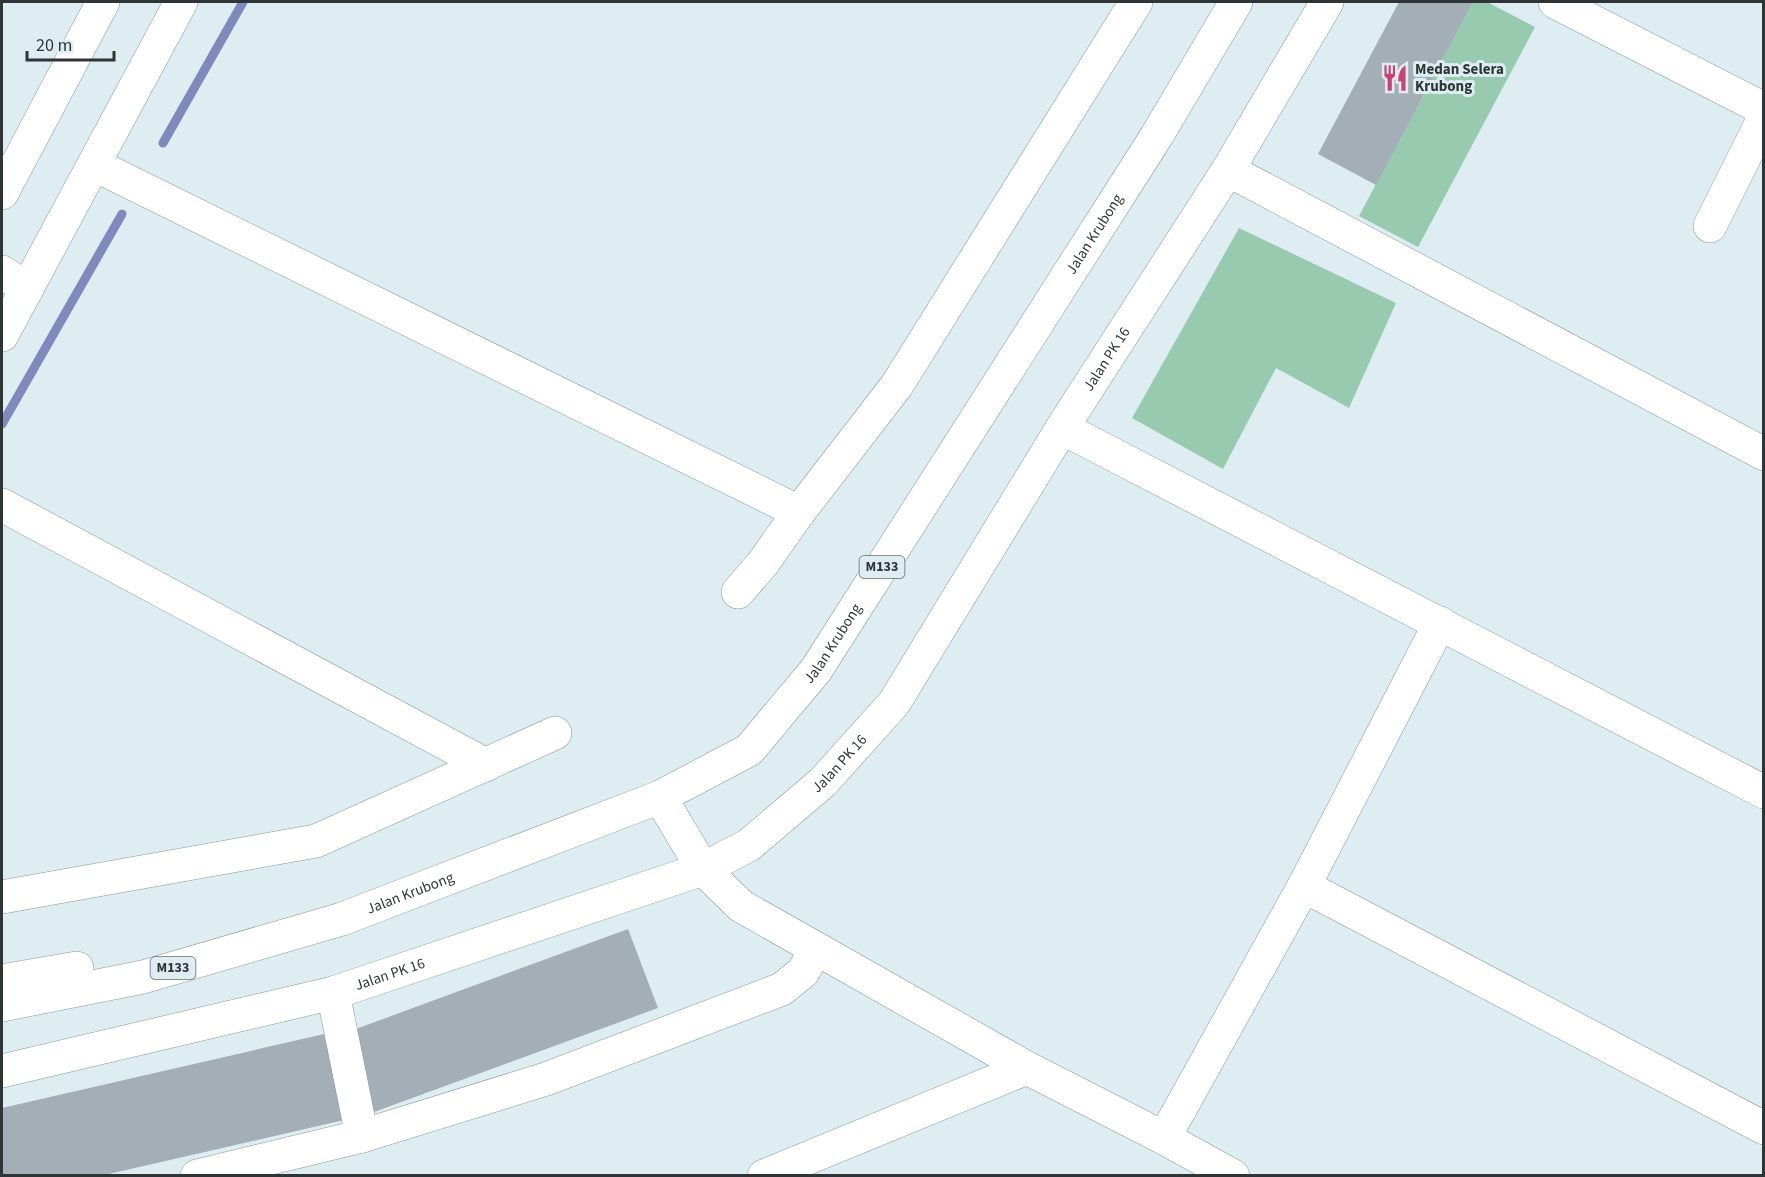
<svg xmlns="http://www.w3.org/2000/svg" width="1765" height="1177" viewBox="0 0 1765 1177" font-family="'Source Sans 3',sans-serif">
  <style>
    .green { fill: #98cab0 }
    .lines { fill: none; stroke-linecap: round; stroke-linejoin: round }
    .stream { stroke: #7f89bc; stroke-width: 9 }
    .building { fill: #a4aeb7 }
    .minor-casing { stroke: #89979c; stroke-width: 34 }
    .major-casing { stroke: #89979c; stroke-width: 34 }
    .minor { stroke: #fff; stroke-width: 33 }
    .major { stroke: #fff; stroke-width: 33 }
    .labels { text-anchor: middle; dominant-baseline: central; stroke-width: 6; stroke-linejoin: round; paint-order: stroke }
    .shield { fill: #ddedf2; stroke: #636c6f; stroke-width: 1.5 }
    .shield-label { font-size: 14px; font-weight: bold; fill: #2f3537 }
    .poi-label { font-size: 15px; font-weight: bold; fill: #2f3537; stroke: #ddedf2; text-anchor: start }
    .street-label { font-size: 15px; fill: #2f3537; stroke: #ddedf2 }
  </style>
  <rect width="100%" height="100%" fill="#ddedf2"/>
  <!-- green -->
  <path class="green" d="M1473,2H1487L1535,27L1418,247L1359,216Z
    M1239,228L1396,303L1349,408L1276,368L1223,469L1132,418Z"/>
  <g class="lines">
    <!-- stream -->
    <path class="stream" d="M163,143L243,2
      M2,424L122,214"/>
  </g>
  <!-- building -->
  <path class="building" d="M1399,2H1473L1376,185L1318,154Z
    M628,929L658,1008L374,1112L345,1033Z
    M324,1034L344,1120L100,1176H2V1108Z"/>
  <g class="lines">
    <defs>
      <g id="minor">
        <path d="M1555,2L1764,109"/>
        <path d="M95,165L799,512"/>
        <path d="M1228,170L1764,454"/>
        <path d="M2,193L103,2"/>
        <path d="M1710,226L1764,118"/>
        <path d="M2,272L27,289"/>
        <path d="M2,335L181,2"/>
        <path d="M1062,428L1764,792"/>
        <path d="M2,505L486,765"/>
        <path d="M738,592L763,563L799,512L897,385L1136,2"/>
        <path d="M660,797L703,869L741,906L1027,1068L1164,1138L1233,1176"/>
        <path d="M1304,886L1764,1128"/>
        <path d="M2,897L316,841L555,733"/>
        <path d="M333,993L362,1136"/>
        <path id="s1" d="M2,1071L333,993L703,869L749,845L823,782L894,703L1062,428L1228,170L1327,2"/>
        <path d="M1164,1138L1304,886L1440,623"/>
        <path d="M197,1176L362,1136L546,1079L782,989L803,972L816,949"/>
        <path d="M764,1176L1027,1068"/>
      </g>
      <g id="major">
        <path d="M2,981L77,968"/>
        <path id="s2" d="M2,1005L143,977L342,919L660,797L749,750L816,670L1156,137L1236,2"/>
      </g>
    </defs>
    <!-- minor casing -->
    <use href="#minor" class="minor-casing"/>
    <!-- major casing -->
    <use href="#major" class="major-casing"/>
    <!-- minor -->
    <use href="#minor" class="minor"/>
    <!-- major -->
    <use href="#major" class="major"/>
  </g>
  <!-- icons -->
  <defs>
    <symbol id="restaurant-bare" viewBox="-9 -9 18 18"><path d="M-5-6h1v4h1v-4h1v4h1v-4h1v5L-1.5 .5V6h-2V.5L-5-1ZM5-6V6H3V1.5H1.5Q1.5-4 5-6Z" fill="#cd4175" stroke="#ddedf2" stroke-width="2.5" paint-order="stroke"/></symbol>
  </defs>
  <g fill-rule="evenodd">
    <use href="#restaurant-bare" x="1376" y="59" width="38" height="38"/>
  </g>
  <g class="labels">
    <!-- shield labels -->
    <g class="shield">
      <rect x="859.5" y="556" width="45" height="22" rx="4.5"/>
      <rect x="150.5" y="957" width="45" height="22" rx="4.5"/>
    </g>
    <g class="shield-label">
      <text x="882" y="567">M133</text>
      <text x="173" y="968">M133</text>
    </g>
    <!-- poi labels -->
    <g class="poi-label">
      <text x="1415" y="69">Medan Selera<tspan x="1415" dy="17">Krubong</tspan></text>
    </g>
    <!-- street labels -->
    <g class="street-label">
      <text stroke="none"><textPath href="#s2" startOffset="1414">Jalan Krubong</textPath></text>
      <text stroke="none"><textPath href="#s1" startOffset="1390">Jalan PK 16</textPath></text>
      <text stroke="none"><textPath href="#s2" startOffset="928">Jalan Krubong</textPath></text>
      <text stroke="none"><textPath href="#s1" startOffset="904">Jalan PK 16</textPath></text>
      <text stroke="none"><textPath href="#s2" startOffset="424">Jalan Krubong</textPath></text>
      <text stroke="none"><textPath href="#s1" startOffset="400">Jalan PK 16</textPath></text>
    </g>
  </g>
  <!-- border -->
  <rect width="1765" height="1177" fill="none" stroke="#2f3537" stroke-width="6"/>
  <!-- scale -->
  <path d="M27 51v9h87v-9" fill="none" stroke="#2f3537" stroke-width="3"/>
  <text x="36" y="51" font-size="18" fill="#2f3537" stroke="#ddedf2" stroke-width="4.5" paint-order="stroke">20 m</text>
</svg>
